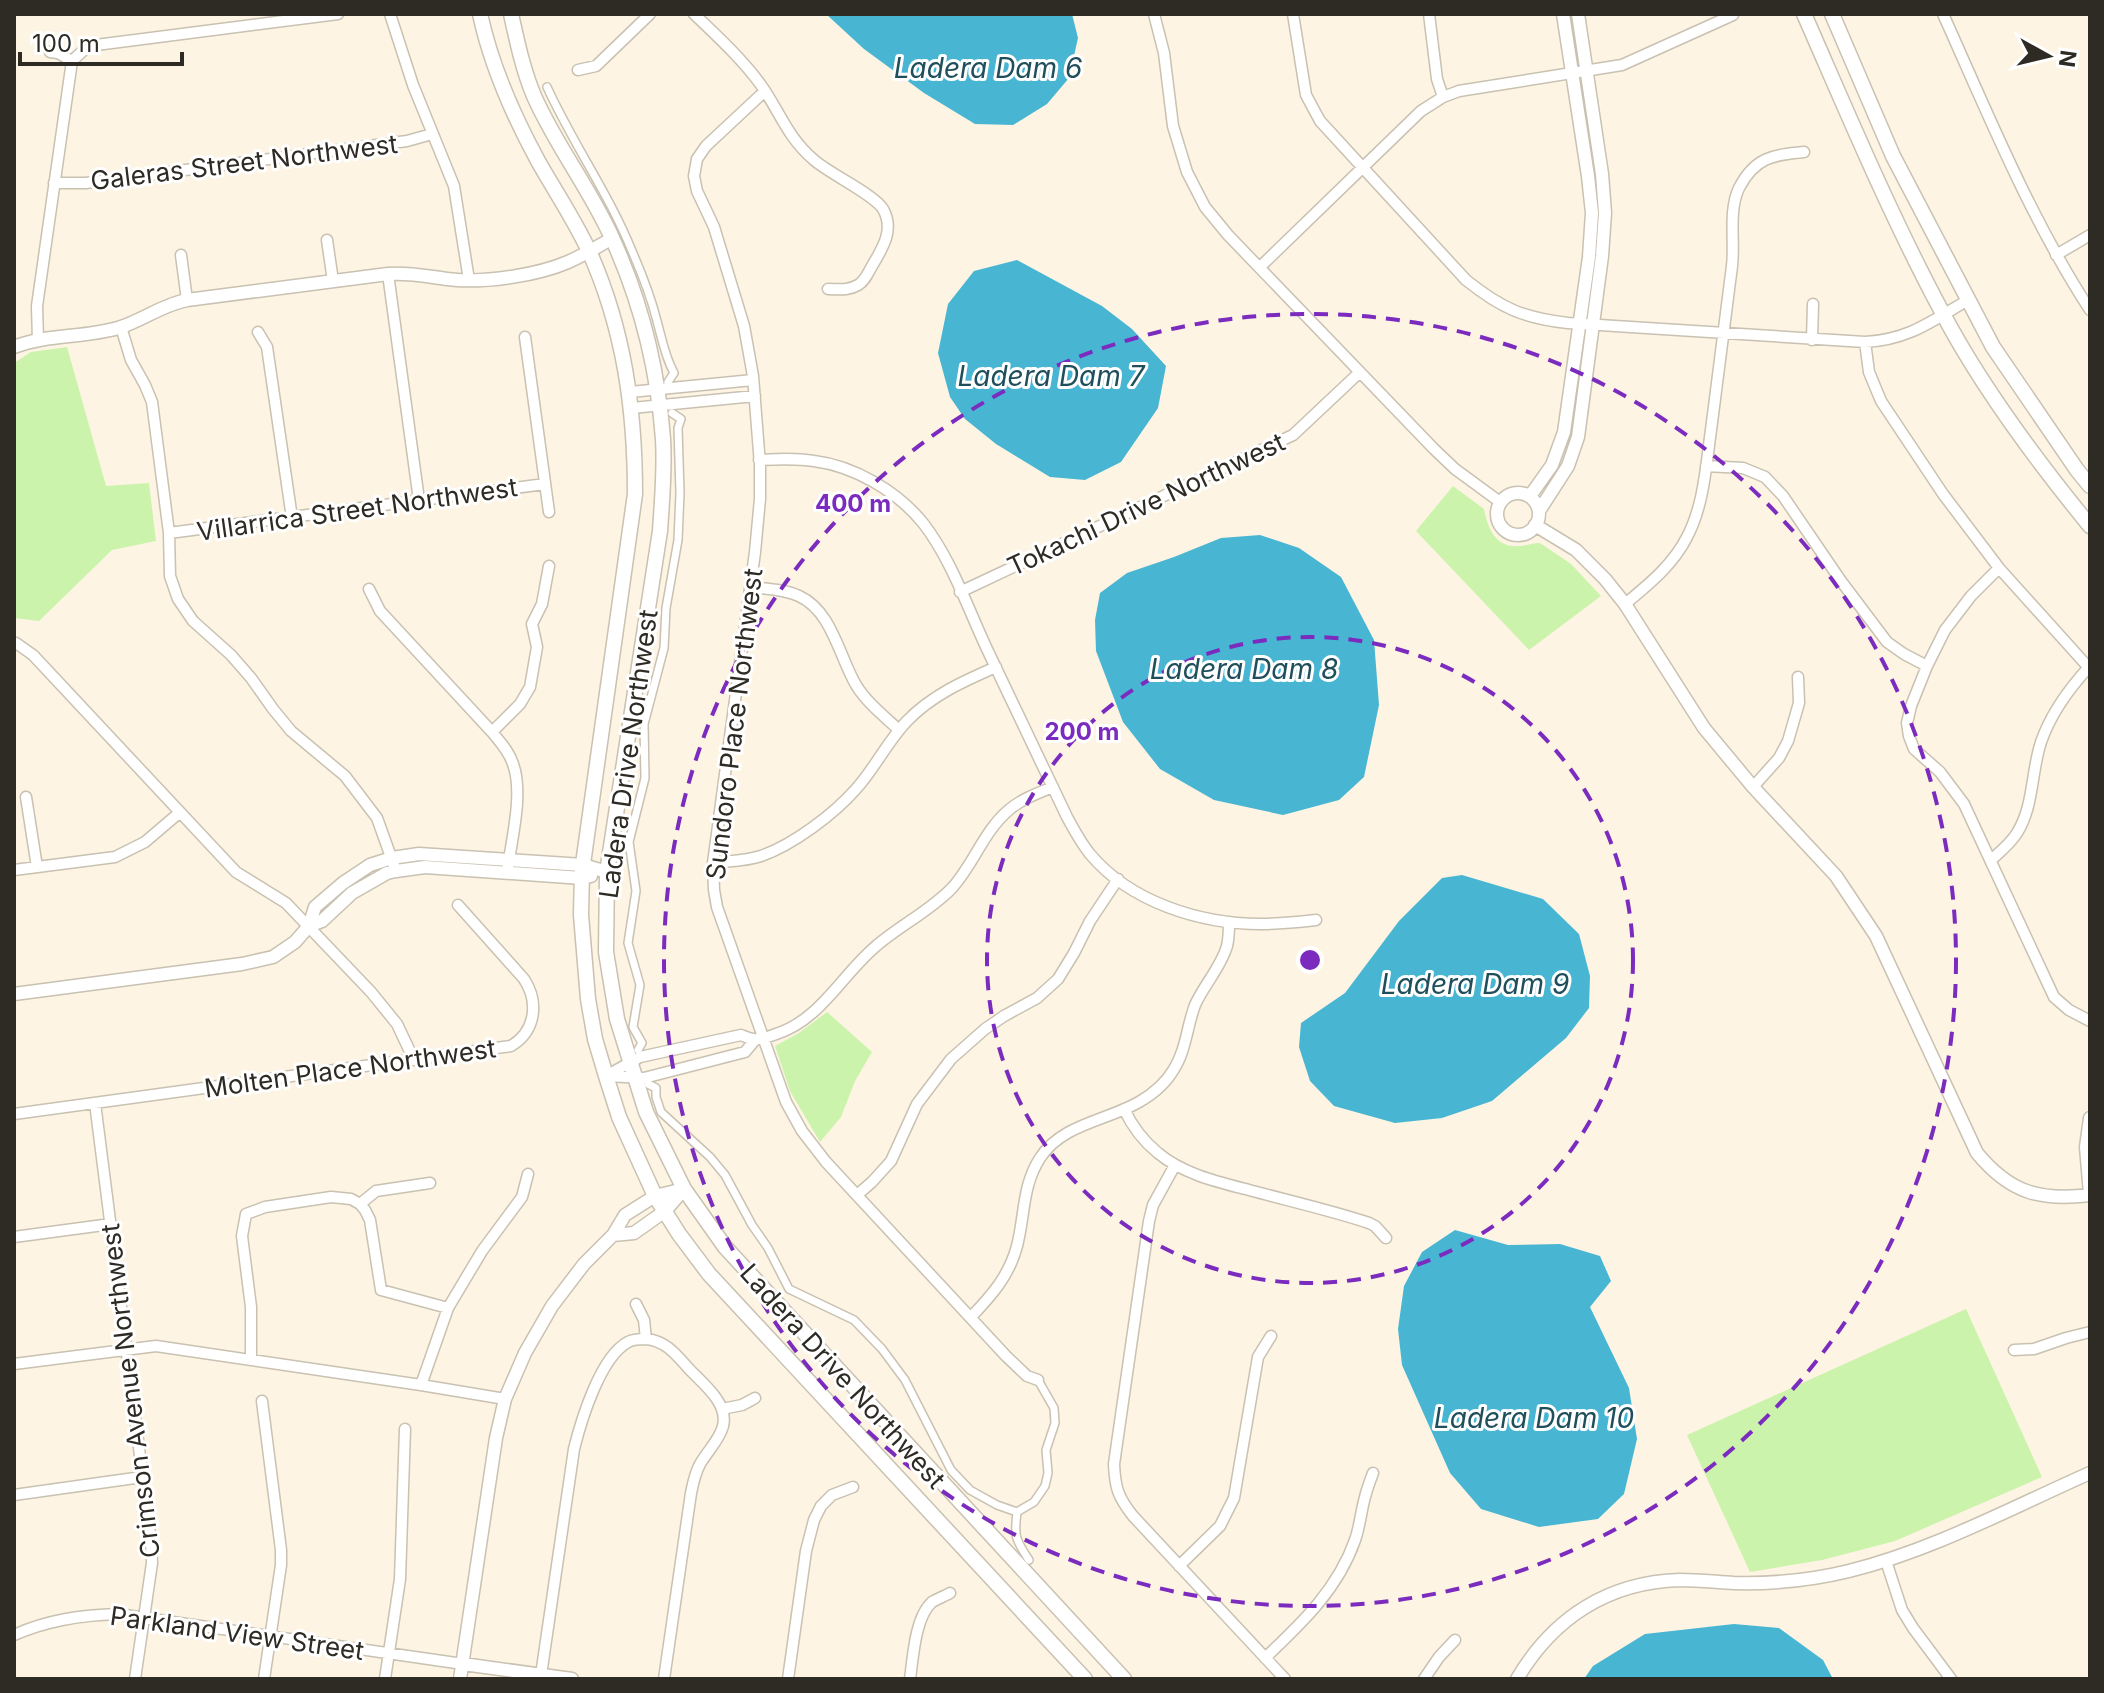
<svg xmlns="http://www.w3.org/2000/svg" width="2104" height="1693" viewBox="0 0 2104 1693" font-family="Inter,sans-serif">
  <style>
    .green { fill: #cbf3ab }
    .water { fill: #48b6d3 }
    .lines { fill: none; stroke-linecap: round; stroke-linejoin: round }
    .pedestrian-casing { stroke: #c9c1b1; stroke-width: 10 }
    .minor-casing { stroke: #c9c1b1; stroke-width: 13 }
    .tertiary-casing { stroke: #c9c1b1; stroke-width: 15 }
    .secondary-casing { stroke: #c9c1b1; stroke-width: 17 }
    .pedestrian { stroke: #fff; stroke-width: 7 }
    .minor { stroke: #fff; stroke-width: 10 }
    .tertiary { stroke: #fff; stroke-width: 12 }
    .secondary { stroke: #fff; stroke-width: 14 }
    .ring { fill: none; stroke: #7b2cbf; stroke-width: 4; stroke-dasharray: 14 10 }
    .labels { text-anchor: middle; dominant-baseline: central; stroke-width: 6; stroke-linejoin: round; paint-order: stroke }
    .street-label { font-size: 26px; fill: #2e2b25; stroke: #fff }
    .water-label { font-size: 28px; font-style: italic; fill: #204f5c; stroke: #fff }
    .centre { fill: #7b2cbf; stroke: #fff; stroke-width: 4 }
    .ring-label { font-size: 24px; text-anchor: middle; font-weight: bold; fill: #7b2cbf; stroke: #fff; stroke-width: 6; stroke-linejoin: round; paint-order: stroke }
  </style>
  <rect width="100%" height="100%" fill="#fdf4e3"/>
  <!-- green -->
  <path class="green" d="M67,347L106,486L149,483L156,541L112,550L39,621L14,618V363L31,352Z
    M1453,486L1484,509C1488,529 1496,549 1521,546C1528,545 1533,543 1540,543L1571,564L1601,596L1529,650L1416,531Z
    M827,1012L872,1052L855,1081L841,1117L820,1142L790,1091L775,1046L799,1033Z
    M1966,1309L2042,1477L1895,1541L1822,1560L1750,1572L1687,1435Z"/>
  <!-- water -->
  <path class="water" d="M826,14H1072L1078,38L1069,78L1047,104L1013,125L975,124L924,93L864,49Z
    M1017,260L1102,306L1132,329L1166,366L1158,408L1121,462L1085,480L1050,477L996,444L965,419L950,397L938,353L948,304L974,271Z
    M1260,535L1299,548L1341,577L1374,640L1379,705L1364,777L1339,800L1283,815L1214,800L1160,769L1123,722L1096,651L1095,620L1100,593L1127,573L1174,557L1221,538Z
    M1462,875L1543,899L1579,934L1590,976L1589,1008L1566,1038L1492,1101L1442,1118L1395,1123L1334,1106L1310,1081L1299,1047L1301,1023L1345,993L1399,921L1442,878Z
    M1455,1230L1508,1245L1560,1244L1600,1256L1611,1281L1590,1307L1629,1388L1637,1439L1624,1494L1598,1519L1539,1527L1481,1509L1450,1473L1402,1365L1398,1329L1404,1286L1422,1252Z
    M1734,1624L1779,1628L1823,1660L1833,1679H1584L1593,1666L1645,1634Z"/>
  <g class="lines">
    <defs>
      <path id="pedestrian" d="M547,87C573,144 609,194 632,251C642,274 651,297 657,321C662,339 665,357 674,373L668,382
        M638,1050L642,1043L633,1027L640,985L628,943L636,891L629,842L645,778L644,724L664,648L666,608L678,540L680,493L678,428L681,419L672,413
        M648,1084L656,1088V1097L661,1112L710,1157L725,1175L752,1225L768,1248L789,1289L854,1320L882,1349L905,1380L951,1470L970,1490L997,1505L1017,1512L1034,1502L1045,1486L1048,1473L1046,1450L1055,1423L1054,1408L1038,1380
        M1017,1512C1014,1536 1015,1539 1029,1560"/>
      <path id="minor" d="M390,14L413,85L454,186L469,280
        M694,14C717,36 742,59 761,85C780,112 787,137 814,160C830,174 875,195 883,209C895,230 882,249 872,266C868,273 865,281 858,285C848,291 838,289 828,289
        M1154,14L1164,53L1173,126L1187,172L1205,207L1228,235L1434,449L1455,469L1500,502
        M1293,14L1306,95L1320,121L1466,280C1501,308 1523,318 1568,323L1865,342C1908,340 1932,321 1968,300
        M1429,14L1437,79L1443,97
        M1943,14C1988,114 2030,218 2090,310
        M50,52L58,53L72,61L86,48L96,45L338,14
        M578,70L596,66L650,14
        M765,91L706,146L697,159L694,176L697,191L714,227L744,326L753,376L760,465V499L755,552L713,863L714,890L717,907L786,1102L802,1131L826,1162L1006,1356L1027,1376L1038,1380
        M54,183H86L407,141L432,134
        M327,240L333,281
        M181,255L187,300
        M2056,255L2090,235
        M1260,267L1421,111L1443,97L1459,91L1622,65L1733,15
        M388,274L419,500
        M121,327L131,360L145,385L152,402L169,533L170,576L178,599L193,621L231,655L251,678L273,709L291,731L345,776L377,818L396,871
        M258,332L267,347L292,518
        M525,337L549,512
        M38,340L37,306L72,61
        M1812,340L1813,304
        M1865,342L1869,372L1881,401L1943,494L1999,568L2090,669
        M630,392L753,380
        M632,408L755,396
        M759,460C778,459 796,458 814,461C854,466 897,491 923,523C951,559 967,606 986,647C1013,704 1040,761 1067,817C1074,830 1081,843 1090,854C1130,902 1200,924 1261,924C1280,924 1298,922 1316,920
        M1706,466L1743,468L1765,477L1783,496L1841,581L1887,642L1904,654L1927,666
        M169,533L545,484
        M1999,568L1971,596L1945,630L1927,666L1911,706L1907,723L1909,736L1914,749L1940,772L1964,804L2054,997L2069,1010L2090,1021
        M750,587C766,589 784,589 799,596C832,611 839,656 856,685C867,703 884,716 899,730
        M369,589L380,611L492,732C500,742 509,751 513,764C524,794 511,841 507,873
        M960,592L1293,435L1360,372
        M1625,604C1648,585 1673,565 1687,537C1704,505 1706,465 1711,430C1718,376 1725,321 1732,266C1735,242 1728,211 1739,188C1755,157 1773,155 1804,152
        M16,643L33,655L236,872L286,903L371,992L397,1024L414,1060
        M492,732L520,704L530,687L537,647L532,624L542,604L549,566
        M1753,787L1779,758L1788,741L1799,703L1798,677
        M26,797L37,867
        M1991,860C2000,852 2011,843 2017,833C2034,806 2031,772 2041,742C2051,713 2068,690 2088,668
        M713,863C729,861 746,861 761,856C793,845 834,814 856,789C875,768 887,742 907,721C932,695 964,681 996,667
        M14,870L115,857L145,842L179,813
        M606,1076L640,1057L741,1035C746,1037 752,1040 758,1039C764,1039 770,1036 776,1034C820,1020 841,976 875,947C899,926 930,911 952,888C974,864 984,830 1010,809C1022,799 1038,793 1053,787
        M606,1076L644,1078L745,1052L755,1040
        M95,1103L151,1542L152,1563L135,1679
        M1124,1109C1132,1126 1143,1141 1158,1153C1183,1174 1218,1182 1249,1190C1289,1201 1330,1210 1369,1223L1375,1226L1386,1238
        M14,1114L511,1046C536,1031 539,1002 524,979L458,905
        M1175,1165L1153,1205L1149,1221L1114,1464C1115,1488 1118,1497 1133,1516L1285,1679
        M857,1195L872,1182L891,1161L917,1104L951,1059L985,1029L1004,1016L1037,998L1058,979L1074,953L1090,921L1118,879
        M360,1204L365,1210L370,1220L381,1290L448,1308
        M14,1237L111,1224
        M636,1304L644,1320L646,1339C667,1341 677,1356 690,1370C699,1379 709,1388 716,1398C736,1426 713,1442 700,1464C695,1473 693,1483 691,1493L664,1679
        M971,1317C992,1295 1009,1276 1017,1246C1025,1215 1022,1186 1040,1158C1062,1124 1106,1121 1139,1102C1153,1094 1166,1083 1174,1069C1186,1050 1187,1026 1195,1005C1204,985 1221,967 1227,946C1229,938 1229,930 1229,922
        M2014,1350L2034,1349L2066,1338L2090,1332
        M251,1359V1307L242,1236L246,1214L265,1207L331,1197L351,1199L360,1204L376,1191L430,1183
        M14,1364L156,1346L421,1385L505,1399
        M421,1385L448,1308L482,1251L522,1197L528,1174
        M262,1401L281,1550V1565L264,1679
        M722,1409L742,1405L755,1398
        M14,1495L142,1477
        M1886,1561L1902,1610L1913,1628L1951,1679
        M1179,1566L1220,1526L1234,1498L1258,1357L1271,1336
        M14,1635C48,1620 81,1615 118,1614L463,1664
        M1265,1658C1302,1623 1338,1589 1355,1540C1360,1526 1361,1511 1365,1497C1367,1489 1370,1481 1373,1473
        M541,1675L574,1449C581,1421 600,1357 628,1342C633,1339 640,1339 646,1339
        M385,1679L400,1579L405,1429
        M788,1679L806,1551L814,1520L821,1506L832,1495L853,1487
        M910,1679C913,1658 915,1617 932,1602C937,1599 945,1596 950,1593
        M1424,1679L1439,1657L1455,1640"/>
      <path id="tertiary" d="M14,347C47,334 84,338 118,328C142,321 161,305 187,300L388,274C413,272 433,278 457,280C489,282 538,275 568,262C584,255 598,246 613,238
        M1497 514a21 21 0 1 1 42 0a21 21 0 1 1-42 0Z
        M1530,496L1552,465L1564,432L1589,257L1592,213L1588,176L1563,14
        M1539,511L1568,466L1578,437L1602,256L1605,213L1602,174L1578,14
        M1535,525L1576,550L1605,579L1625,604L1704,728L1753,787L1836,876L1876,936L1977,1153C2010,1193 2040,1201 2090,1195
        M309,926L322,921L352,893L387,873L396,871L425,867L582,878L591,876
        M14,994L242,964L273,957L295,942L309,926L315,907L343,883L370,865L392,858L419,854L583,865L607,872
        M2090,1118L2086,1147L2090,1194
        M613,1235L634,1233L665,1211L684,1189
        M463,1664L572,1679
        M460,1679L496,1438L505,1399L525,1353L552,1306L584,1264L613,1235L625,1215L655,1196L684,1189
        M1517,1679C1553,1618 1608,1582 1680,1580C1698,1580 1716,1582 1734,1583C1772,1584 1812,1580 1849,1571C1933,1550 2011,1508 2090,1473"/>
      <path id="secondary" d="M480,14C491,65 513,115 538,161C555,191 574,219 589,251C624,329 635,409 635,494L582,871L581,915L588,999L595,1039L606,1076L619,1117L655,1196L679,1234L709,1274L1085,1679
        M511,14C517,41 523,70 534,96C556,146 591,190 613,240C641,302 658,371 663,439C665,470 662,500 660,531L607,872L606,952L617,1019L646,1112L684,1189L725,1247L1124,1679
        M1804,14C1848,114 1890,215 1942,312C1982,388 2036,460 2090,526
        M1832,14L1893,156L1993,347L2077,470L2090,486"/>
    </defs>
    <!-- pedestrian casing -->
    <use href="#pedestrian" class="pedestrian-casing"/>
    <!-- minor casing -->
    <use href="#minor" class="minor-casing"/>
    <!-- tertiary casing -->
    <use href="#tertiary" class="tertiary-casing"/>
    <!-- secondary casing -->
    <use href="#secondary" class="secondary-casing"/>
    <!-- pedestrian -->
    <use href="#pedestrian" class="pedestrian"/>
    <!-- minor -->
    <use href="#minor" class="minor"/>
    <!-- tertiary -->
    <use href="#tertiary" class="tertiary"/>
    <!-- secondary -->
    <use href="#secondary" class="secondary"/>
  </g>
  <!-- distance rings -->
  <g class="ring">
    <circle cx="1310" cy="960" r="323"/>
    <circle cx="1310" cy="960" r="646"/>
  </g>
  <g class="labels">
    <!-- street labels -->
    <g class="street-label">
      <text transform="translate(244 162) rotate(-7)">Galeras Street Northwest</text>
      <text transform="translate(1146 504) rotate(-25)">Tokachi Drive Northwest</text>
      <text transform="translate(357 509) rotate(-8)">Villarrica Street Northwest</text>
      <text transform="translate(734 724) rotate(-83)">Sundoro Place Northwest</text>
      <text transform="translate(628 754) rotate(-82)">Ladera Drive Northwest</text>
      <text transform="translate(350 1068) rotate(-8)">Molten Place Northwest</text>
      <text transform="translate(843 1376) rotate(48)">Ladera Drive Northwest</text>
      <text transform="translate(130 1391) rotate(-97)">Crimson Avenue Northwest</text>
      <text transform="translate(237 1633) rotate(8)">Parkland View Street</text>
    </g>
    <!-- water labels -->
    <g class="water-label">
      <text x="988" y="68">Ladera Dam 6</text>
      <text x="1051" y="376">Ladera Dam 7</text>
      <text x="1244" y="669">Ladera Dam 8</text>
      <text x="1475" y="984">Ladera Dam 9</text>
      <text x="1534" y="1418">Ladera Dam 10</text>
    </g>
  </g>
  <circle cx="1310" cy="960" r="12" class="centre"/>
  <g class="ring-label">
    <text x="853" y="512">400 m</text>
    <text x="1082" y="740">200 m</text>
  </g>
  <!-- border -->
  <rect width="2104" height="1693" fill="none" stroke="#2e2b25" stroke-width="32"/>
  <!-- north arrow -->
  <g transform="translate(2048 56) rotate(98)" stroke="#ffffff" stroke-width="6" paint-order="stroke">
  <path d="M0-6L14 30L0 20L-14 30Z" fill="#2e2b25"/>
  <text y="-12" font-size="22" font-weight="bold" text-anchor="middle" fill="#2e2b25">N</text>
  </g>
  <!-- scale -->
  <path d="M20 52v12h162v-12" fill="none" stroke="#2e2b25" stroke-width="4"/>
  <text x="32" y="52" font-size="24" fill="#2e2b25" stroke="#ffffff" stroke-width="6" paint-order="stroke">100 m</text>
</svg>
